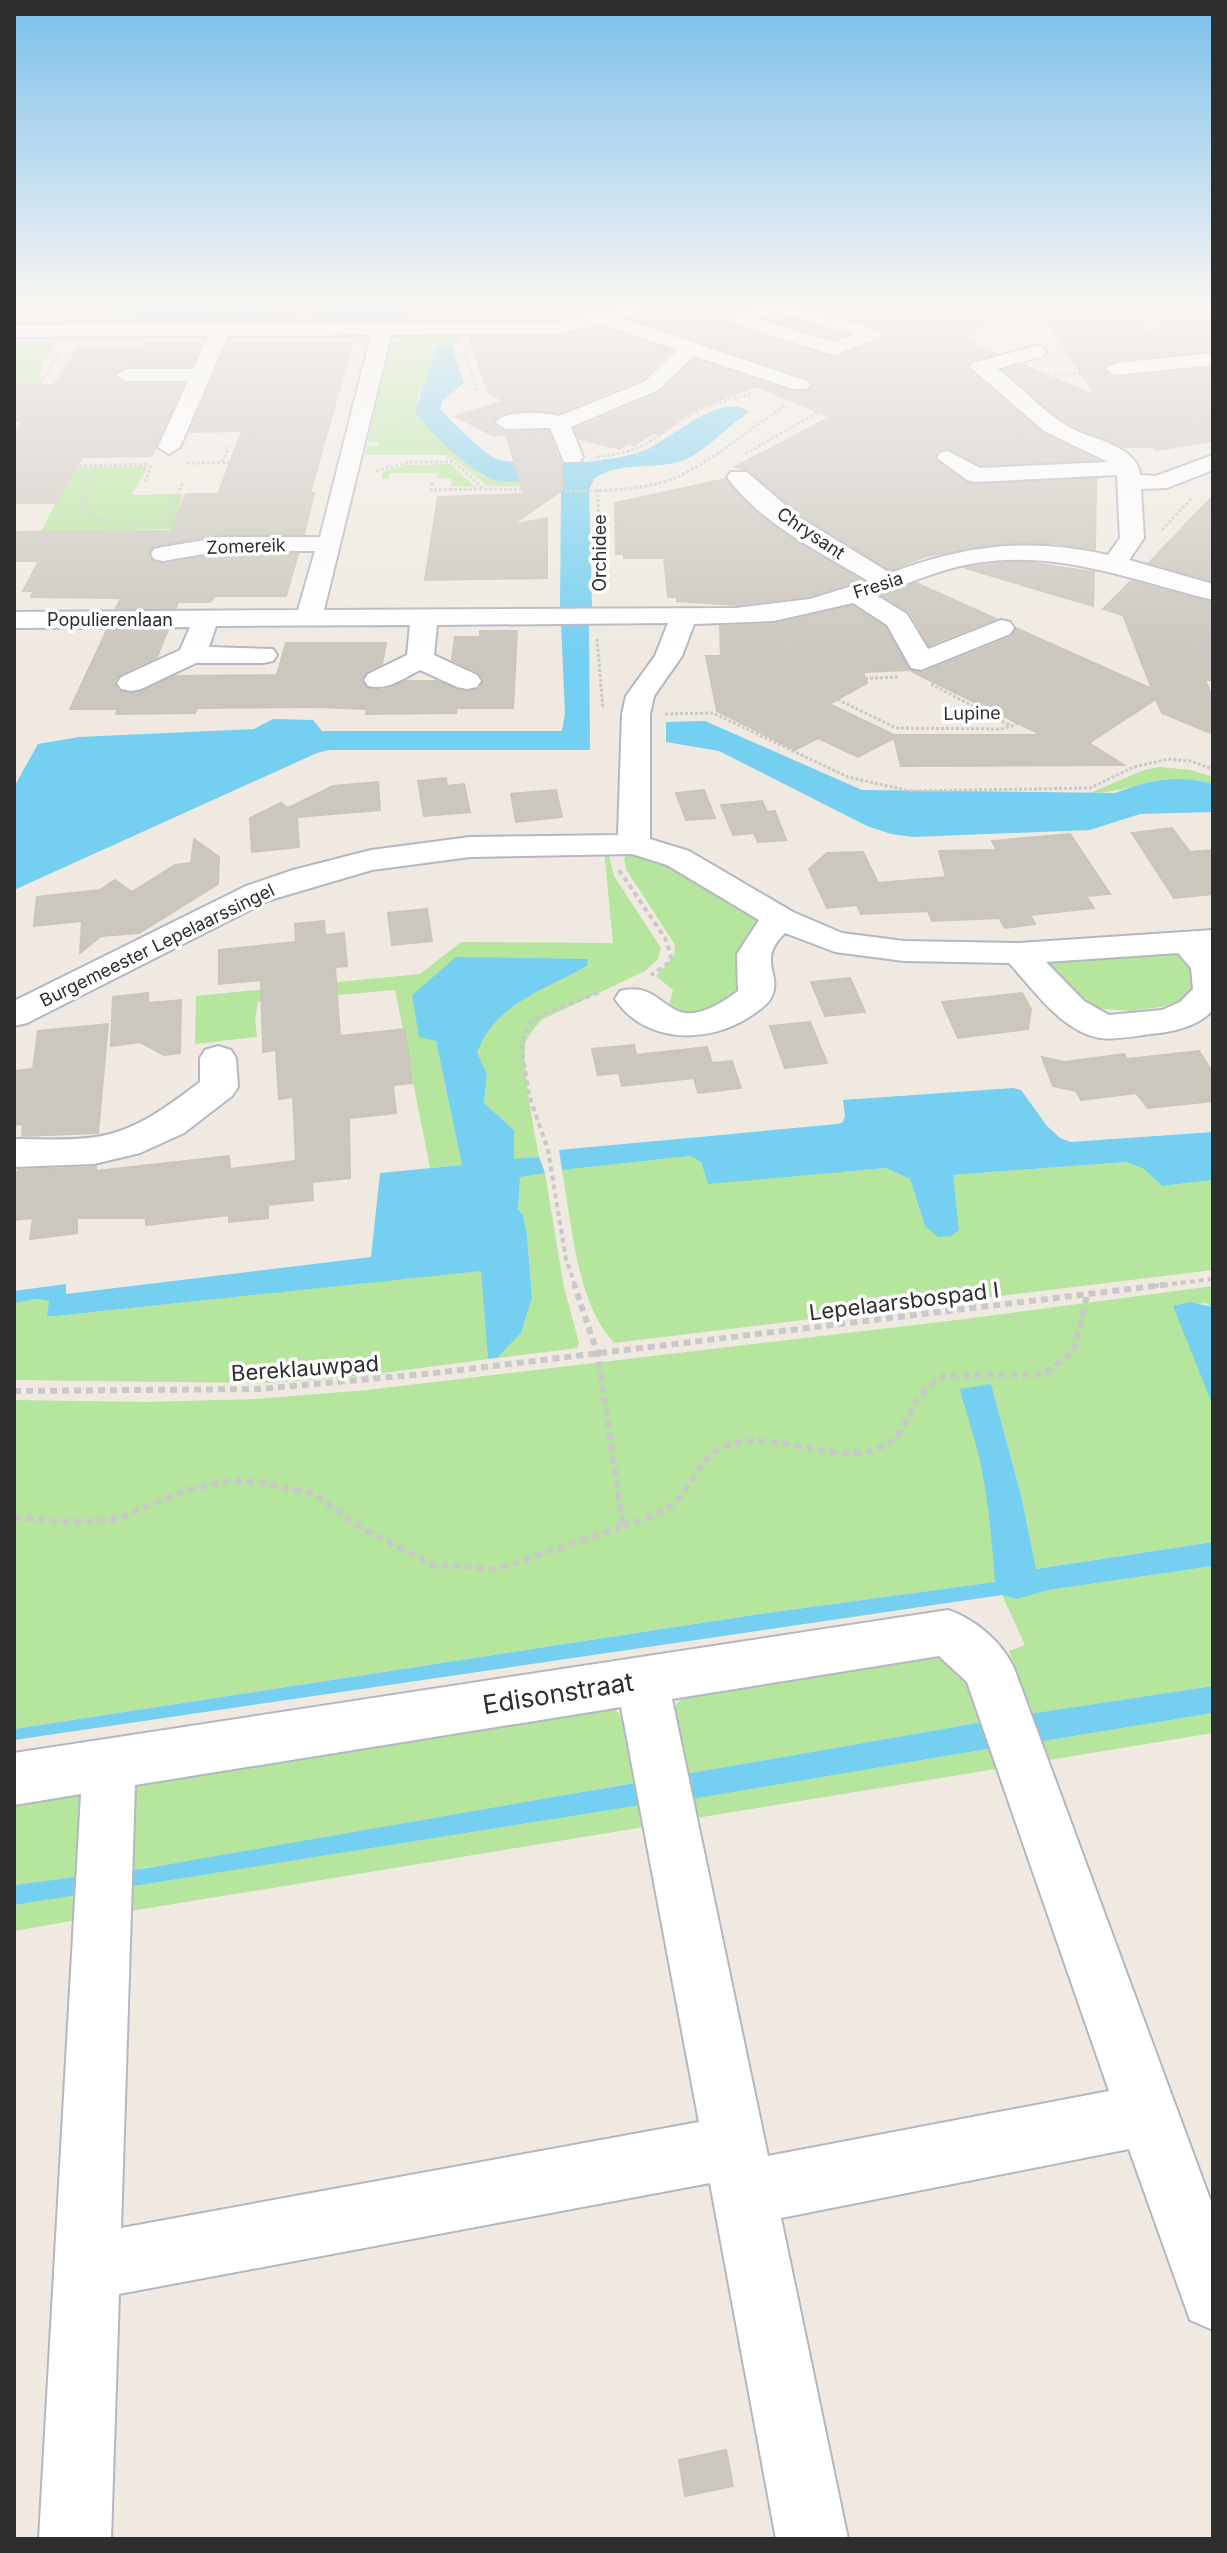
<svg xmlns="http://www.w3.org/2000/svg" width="1227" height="2553" viewBox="0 0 1227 2553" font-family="Inter,sans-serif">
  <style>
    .green { fill: #b6e59e }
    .water { fill: #75cff0 }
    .building { fill: #cbc7bf; stroke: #cbc5ba; stroke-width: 2 }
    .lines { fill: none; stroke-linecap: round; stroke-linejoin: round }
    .minor-casing { stroke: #b4b7c1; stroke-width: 4 }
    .path-far2 { stroke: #c9c9c9; stroke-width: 3; stroke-dasharray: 3 2; stroke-linecap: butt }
    .path-far1 { stroke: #c9c9c9; stroke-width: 4; stroke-dasharray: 5 4; stroke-linecap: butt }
    .path { stroke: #c9c9c9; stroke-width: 6; stroke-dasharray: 7 5; stroke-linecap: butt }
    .minor { fill: #fff; fill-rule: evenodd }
    .labels { text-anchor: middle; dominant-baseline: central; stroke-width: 7; stroke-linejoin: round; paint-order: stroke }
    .far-street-label { font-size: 18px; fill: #2e2e2e; stroke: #fff }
    .street-label { font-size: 22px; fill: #2e2e2e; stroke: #fff }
    .near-street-label { font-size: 26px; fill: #2e2e2e; stroke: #fff }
  </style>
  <rect width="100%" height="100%" fill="#efe9e1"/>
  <!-- green -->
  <path class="green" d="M14,299H85L145,320H294L300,324L14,325V309L32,310L27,317L30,321L91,320L101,307L14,306Z
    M399,333H458L460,340L452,346L443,344L416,402L418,417L483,476L506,481L548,483L560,487L487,486L449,455H365L367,446L378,445V442H367L391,341H408L398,340Z
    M14,343L58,344L43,361L38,388L14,412Z
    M451,464L475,487L451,486L452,479L437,478L438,473H390L388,479H382L383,472L407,465Z
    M148,466L132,495L183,494L173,529L41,532L73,468Z
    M1159,767L1191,770L1213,777V784C1158,769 1140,792 1090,793L1144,770Z
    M604,849L608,851L614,876L661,948L658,959L645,971L541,1020C536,1027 529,1034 526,1041C520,1060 535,1134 539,1157L514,1160V1130L484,1103L487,1074L476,1053C495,1003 544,990 587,966V959L436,1041L462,1165L430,1168L395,990L258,1002L255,1018L257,1037L195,1044L196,996L420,974L461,942L613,943Z
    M630,850H658L760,915L753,927L748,982L714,1015L680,1014L668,1008L673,990L656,976L674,956L675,945L626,869L624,858Z
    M1189,949L1195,984L1179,1001L1167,1006L1130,1011L1094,1008L1082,1005L1039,960Z
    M690,1156L701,1162L708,1183L886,1168L910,1179L925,1226L959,1230L952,1175L1126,1162L1144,1169L1162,1186L1213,1180V1270L614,1343C576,1302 572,1224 562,1170Z
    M532,1173H545L564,1287L579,1343L577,1348L497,1358L521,1333L532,1298L527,1235L523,1215L518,1209L520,1176Z
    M482,1270L488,1359L361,1376L265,1383L14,1380V1303L37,1299L49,1301L48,1317Z
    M1213,1286V1307L1205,1303L1174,1306L1213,1406V1542L1035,1569L1021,1495L991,1384L964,1406C979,1440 988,1482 991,1519C993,1540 992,1560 996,1582L760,1614L14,1729V1400L146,1402L257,1399L367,1390L965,1319Z
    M1213,1566V1686L1032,1714L1009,1651L1025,1645L1002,1595L1017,1599L1049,1590Z
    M935,1656C966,1666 973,1694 984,1722L675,1776L668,1717L680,1700L694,1687Z
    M597,1695L620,1714L637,1782C430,1819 223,1862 14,1885V1788Z
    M1213,1713V1733L1037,1762L1032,1743Z
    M999,1747L1008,1767L690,1819L687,1800Z
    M648,1804L657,1825L131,1911L132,1886Z
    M78,1893L77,1920L14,1931V1905Z"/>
  <!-- water -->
  <path class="water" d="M85,299H112L123,302L128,299H170L188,302L190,299H208L205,308L238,311L243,299H264L260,313H296L294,320H145Z
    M330,299H369L409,313L412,319L312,320L315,312H326Z
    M447,344L452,346L464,383L443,400L440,409C451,421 486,457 500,460C533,468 608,463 640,452C667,444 720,389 749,412C726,427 709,449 684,460C656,471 618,460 594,479L589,490L592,607H560L561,490C540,478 518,484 495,480C476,476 424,428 415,411L437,347Z
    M561,624H589L590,750H329L317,753L14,890V787L38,744L79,737L254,729L273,719L313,720L322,731H562L565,713Z
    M705,721L862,790L1115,793C1150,780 1177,774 1213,784V812L1140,814L1090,830L913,837L891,834L867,826L719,751L666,742V722Z
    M456,957L588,959L587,966C545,990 495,1003 477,1053L487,1074L484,1103L514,1130V1159L539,1157L545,1173L520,1177L518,1209L523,1215L527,1235L532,1298L521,1333L497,1358L488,1359L481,1271L47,1317L49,1301L37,1299L14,1303V1291L66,1284V1294L371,1257L380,1173L462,1165L436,1041L419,1037L412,995Z
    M1013,1088L1021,1090L1047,1126L1060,1138L1071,1142L1213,1132V1180L1162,1186L1144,1169L1126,1162L953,1175L959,1230L952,1236L938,1237L925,1226L910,1179L886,1168L708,1184L701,1162L690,1156L562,1170L559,1150L838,1124L843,1122L845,1115L843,1100Z
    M1190,1302L1213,1307V1406L1173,1306Z
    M991,1384L1021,1495L1036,1569L1213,1542V1566L1049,1590L1017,1599L1002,1595L14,1740V1729L760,1614L995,1582C992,1544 989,1505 981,1466C976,1440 966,1415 960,1389Z
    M1213,1686V1713L1032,1743L1023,1715Z
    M989,1721L999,1747L687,1800L648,1804L14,1905V1885L148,1868Z"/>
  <!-- building -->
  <path class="building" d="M457,299H632L602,309L586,308L582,314L558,319L464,320Z
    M671,299H768L730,312L726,321L730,326L833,358L880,341L884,332L880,327L785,299H1115L1127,318H1137L1148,335L1178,310L1186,312L1202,299H1213V350L1115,360L1102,368L1115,378L1213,368V393L1207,394L1213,398V441L1157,450L1152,447H1123L1072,425L1053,413L1004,370L1023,365L1096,396L1036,302L954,335L996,354L972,360L968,369L1042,433L1096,460L981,465L947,448L937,451L934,459L965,482L974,485L1096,479L1095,549L1051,543L997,544L926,556L890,570L801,515L752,473L756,472L735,467L830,417L756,386L693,410L660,434L653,433L635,445L627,444L620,449L579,439L575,429L659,393L695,359L792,392H807L812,387L808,378L630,318L667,306Z
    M777,314L844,335L833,339L766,319Z
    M602,327L671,351L642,379L559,413L516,411L499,415L492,422L506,432L548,431L562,467V490L512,525L547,518V578L425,580L438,497L524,494L506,434L494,436L455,416L505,401L488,393L470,338L558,337Z
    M142,344H201L191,366H126L113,374L126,384H183L152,456L82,457L55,503H14V436L23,421L14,422V386L54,385L78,348H140Z
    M228,344H352L310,493H314L304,534H222L153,546L148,556L153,562L164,564L222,554H298L286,596H215L210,602H178L176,608H116L121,598L31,597L33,591H23L39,561H14V532L171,531L186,494H218L242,431L190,432Z
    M725,479L772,525L861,580L809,596L736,605L677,601V597H668L664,558H624V554H616L615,503Z
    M1213,496V581L1149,563L1165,546Z
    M1002,563H1032L1094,572L1093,606L965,568Z
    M1131,581L1213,603V680H1205L1213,699V734L1162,713L1156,699L1089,743L1124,765L901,766L894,738L858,757L818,738L795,750L717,711L706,656H721L720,626L775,624L852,606L885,627L909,670L863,672L867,683L829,704L894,735H1042L911,671L922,673L1011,637L1016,628L1152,689L1123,615L1103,609Z
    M916,583L996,619L929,645L910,612L883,596Z
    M107,630H168L157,657L120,674L114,681L118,691L130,694L176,676L277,675L286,643H386L382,664L367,671L362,678L368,689L383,690L406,681H437L468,692L480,689L484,679L478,672L452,660L455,637H480V631H517L513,708H457L456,713L366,714L367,709L319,707L197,708L195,713L116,714L118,709H70Z
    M446,778L447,786L464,784L470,812L424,816L418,781Z
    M378,782L380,810L297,817L299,847L252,852L250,818L281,803L288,808L333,786Z
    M556,790L562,817L516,822L511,794Z
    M704,790L715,818L686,820L676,793Z
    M762,801L767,812L775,811L786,840L758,842L754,833L733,835L721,805Z
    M1172,828L1190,852L1213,850V894L1174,898L1132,833Z
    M1070,834L1110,894L1086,896L1094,908L1030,915L1035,924L1005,928L999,918L932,921L928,911L861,914L857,905L827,908L809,869L827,853L863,852L878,883L946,877L939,851L997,850L992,841Z
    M194,839L219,857L218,884L139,933L101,936L80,953L82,921L34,926L37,897L100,890L115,880L132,892L175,865L191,863Z
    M427,909L432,941L392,945L388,913Z
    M324,921L325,935L344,933L347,966L335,967L340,1036L405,1029L412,1083L393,1085L396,1113L349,1118L350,1178L312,1182L313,1200L268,1205V1218L229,1222V1215L146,1225V1218H77V1233L30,1239L33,1218L14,1220V1181L18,1170L96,1167V1171L229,1156L230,1169L296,1161L293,1097L279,1099L276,1050L263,1052L261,980L219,984V950L296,942L295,924Z
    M850,978L865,1012L825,1016L811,982Z
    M148,993V1003L181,1000L180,1053L164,1055L140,1042L111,1046L113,997Z
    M1022,993L1031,1009L1028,1029L958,1038L942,1002Z
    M810,1022L827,1063L785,1068L770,1026Z
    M108,1024L98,1133L22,1136L23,1124L14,1125V1071L33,1069L38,1031Z
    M634,1045L636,1055L707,1047L712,1063L732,1061L741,1088L698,1093L694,1078L622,1086L619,1073L598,1075L592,1049Z
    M1199,1051L1213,1073V1101L1148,1108L1136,1093L1081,1100L1076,1091L1053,1086L1042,1057L1065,1062L1124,1054L1127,1059Z
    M726,2450L733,2486L685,2496L679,2460Z"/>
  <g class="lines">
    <defs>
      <path id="minor" d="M641,299H668L666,303L621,318L807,381L810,385L807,389H793L694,356L658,390L571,427L583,457L580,462H564L550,428L506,429L495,422C506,410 544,412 559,416L644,382L677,350L602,324L558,334L391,335L324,610L736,608L810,599L868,581C820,552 761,524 727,477L731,472H747L799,517L890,573C966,545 1028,537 1108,555L1120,538L1117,475L975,482L967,480L937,458L940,453L948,451L980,468L1108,462L1044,431L970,367L973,363L1036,346L1043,348L1046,352L1043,356L997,369C1023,387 1043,413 1071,428C1091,439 1138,446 1140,475L1156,476L1213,455V470L1167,488L1141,489L1144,538L1129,560L1213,584V600C1132,580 1055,548 970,564C938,570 907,584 876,595L907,614L928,649L1001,620L1010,622L1014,628L1010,634L921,670L911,668L887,625L853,603L774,621L694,624L682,656L654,696L650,714V839L689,851L793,912L842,933L904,941L1019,943L1213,930V1010C1197,1027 1173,1032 1150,1034C1135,1036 1115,1040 1100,1038C1061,1031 1034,990 1009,963L904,961L835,952L785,933C756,961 782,973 772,996C768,1005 757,1012 749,1017C708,1044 645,1044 615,999L620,991C672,978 663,1047 738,991L737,954L759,920L667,865L632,854L470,857L372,870L270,900L27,1023L14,1026V1001L246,886L293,870L371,850L470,837L618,835L622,714L626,696L655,656L668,623L437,625L434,655L477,675L481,681L477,687L467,689L457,687L420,670C404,678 387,691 368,686L364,680L368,674L407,655L410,625L216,626L209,647L273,649L277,655L273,661L263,663H196L141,689L131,691L121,689L117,683L121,677L180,650L190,627L14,628V612L298,610L315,551H222L163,561L154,559L151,554L154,549L163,547L222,537H320L371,335L228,336L180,447L169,454L158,447L188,381H126L116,375L126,369H193L208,336L14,337V325L558,322L585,317L586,311L602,312ZM1178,953L1191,968L1193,989L1180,1002L1162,1010L1109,1015L1084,1001L1046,962Z
        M776,299L879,330L882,334L879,338L834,355L731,323L728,319L731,315ZM777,311L853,335L833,342L757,319Z
        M1213,353V365L1115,375L1105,369L1115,363Z
        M218,1046L231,1050L236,1058L238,1087L232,1096L184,1133L140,1153L94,1164L14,1167V1139C41,1139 69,1141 96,1137C136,1131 168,1106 200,1082V1058L205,1050Z
        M948,1610C975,1619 1002,1642 1014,1668L1213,2207V2330L1190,2320L1129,2149L781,2218L848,2539H776L710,2183L119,2294L111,2539H39L81,1794L14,1805V1753ZM939,1656L967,1682L1109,2091L768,2156L672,1699ZM621,1707L699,2122L121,2228L135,1785Z"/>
    </defs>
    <!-- minor casing -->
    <use href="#minor" class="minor-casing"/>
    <!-- path-far2 -->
    <path class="path-far2" d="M853,299L919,318L980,344
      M892,299L987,328
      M1113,299L1213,322
      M1164,312L1186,299
      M896,326L965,299
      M1035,329L1071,299
      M965,337L1055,299
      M464,350L477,390
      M1062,353L1090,364
      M1048,375L1090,373
      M400,381L406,374L405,358
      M824,389L957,353
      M1141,390L1213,431
      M1186,398L1213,395
      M1058,399L1148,395
      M1160,402L1184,398L1212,416
      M25,405H160
      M218,405H336
      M391,406L484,489C538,489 631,499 679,476C712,461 754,426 786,405
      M14,414L25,405L59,355
      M1117,426L1213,417
      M745,454L861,388L944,366L937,359L896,341
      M597,457C651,450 649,439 691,414C707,404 731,400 750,394
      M222,462L228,449L226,447
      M187,463L297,462L319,470
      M96,466L79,503C101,529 136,523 167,522
      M14,468L149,464
      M376,471L410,462H452
      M145,482L152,463
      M432,483L431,490L483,489
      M598,489L600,594
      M166,523L183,482
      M1162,530L1191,499
      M1178,610L1213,671
      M784,635L802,682L896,728L1001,729L1012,726L1090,681L1142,695L1213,694
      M597,639L603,709
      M805,681L899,677
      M931,684L1011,726
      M665,714L713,713L848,777L910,791L1090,788L1134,767L1168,759L1190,761L1213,769"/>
    <!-- path-far1 -->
    <path class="path-far1" d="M619,870L665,938L671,956L667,964L651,975
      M575,1286L566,1259L548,1150L529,1095L521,1044L529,1024L543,1014L600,992
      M1154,1286L1213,1279"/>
    <!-- path -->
    <path class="path" d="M14,1391L260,1389L435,1373L1171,1284
      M14,1518L77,1522L117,1519L184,1491L230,1480L258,1482L315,1494L361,1528L433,1565L498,1569L623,1526L598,1355L574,1284
      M623,1526C642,1520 663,1514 678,1499C693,1483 701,1459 721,1448C773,1422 843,1475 890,1442C906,1431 908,1411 920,1396C926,1389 935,1382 943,1376L1043,1375L1074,1351L1087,1295"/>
    <!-- minor -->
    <use href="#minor" class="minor"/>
  </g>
  <!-- sky -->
  <linearGradient id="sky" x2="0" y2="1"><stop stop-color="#7abfeb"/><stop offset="0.46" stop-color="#f8f5f2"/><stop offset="1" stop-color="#f8f5f2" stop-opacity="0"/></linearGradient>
  <rect width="1227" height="656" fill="url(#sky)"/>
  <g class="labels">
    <!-- far-street labels -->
    <g class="far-street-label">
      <text transform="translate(811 533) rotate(34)">Chrysant</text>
      <text transform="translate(246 546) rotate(-2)">Zomereik</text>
      <text transform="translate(599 553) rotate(-90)">Orchidee</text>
      <text transform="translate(878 585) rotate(-18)">Fresia</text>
      <text x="110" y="619">Populierenlaan</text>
      <text transform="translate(972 713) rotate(-1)">Lupine</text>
      <text transform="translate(157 945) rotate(-26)">Burgemeester Lepelaarssingel</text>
    </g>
    <!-- street labels -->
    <g class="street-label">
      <text transform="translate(904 1301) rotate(-7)">Lepelaarsbospad I</text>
      <text transform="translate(305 1368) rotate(-4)">Bereklauwpad</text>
    </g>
    <!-- near-street labels -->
    <g class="near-street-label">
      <text transform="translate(558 1693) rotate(-9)">Edisonstraat</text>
    </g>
  </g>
  <!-- border -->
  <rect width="1227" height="2553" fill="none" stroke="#2e2e2e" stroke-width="32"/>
</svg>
